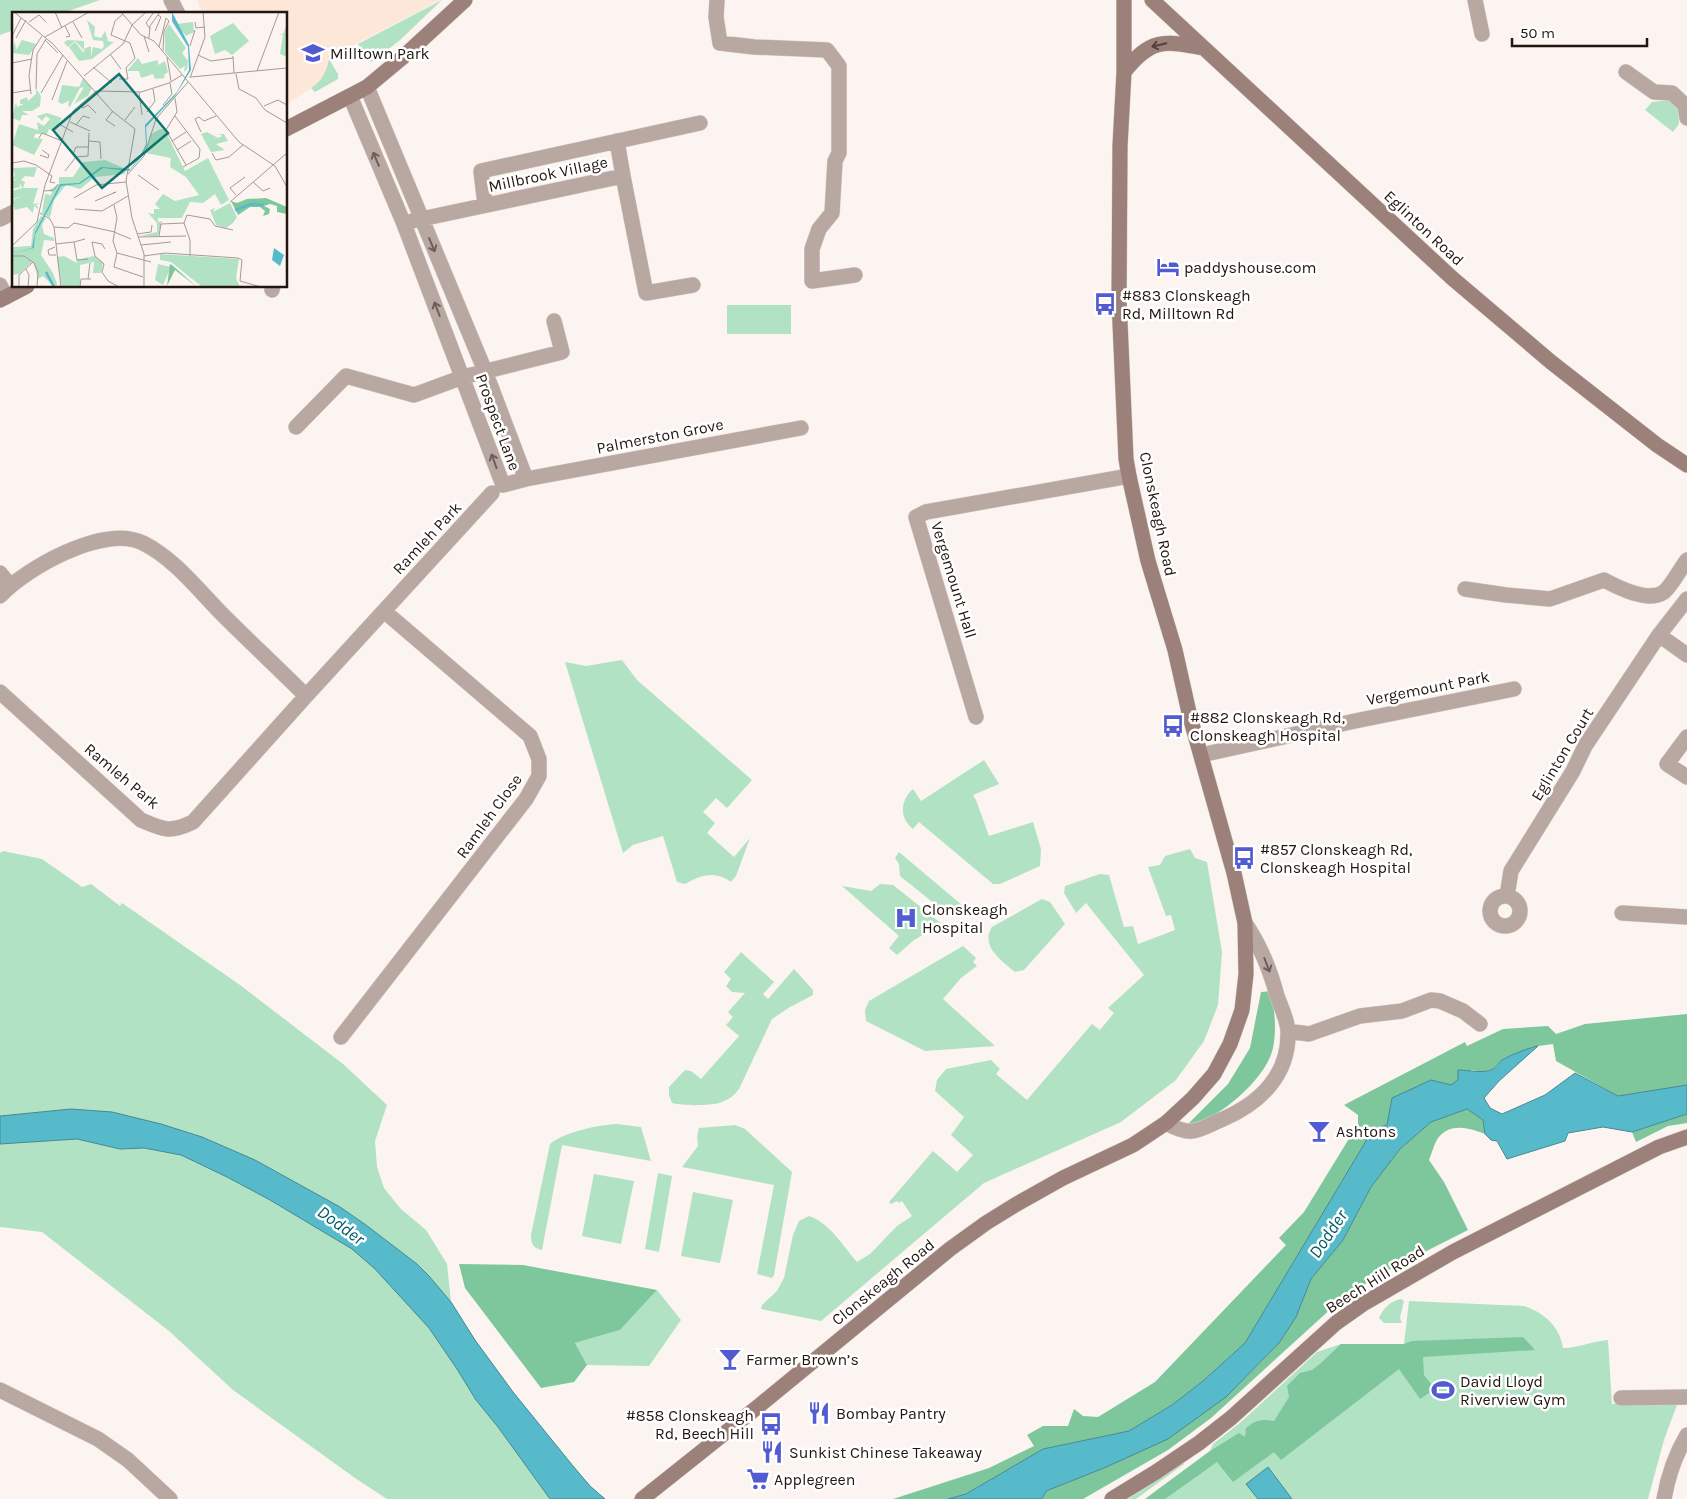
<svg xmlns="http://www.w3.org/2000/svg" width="1687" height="1499" viewBox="0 0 1687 1499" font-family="Karla,sans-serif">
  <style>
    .education { fill: #fde7d9 }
    .green { fill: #b1e2c4 }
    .forest { fill: #7ec79d }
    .water { fill: #56baca; stroke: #478992 }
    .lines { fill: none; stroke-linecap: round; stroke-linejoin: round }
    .street-casing { stroke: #d9d0cc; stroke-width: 16 }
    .secondary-casing { stroke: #d9d0cc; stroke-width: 16 }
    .street { stroke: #b9a7a2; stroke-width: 15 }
    .secondary { stroke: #9b817a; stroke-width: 15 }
    .oneway { stroke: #53413a }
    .oneway2 { stroke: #6e5e59 }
    .labels { text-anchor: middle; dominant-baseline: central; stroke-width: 5; stroke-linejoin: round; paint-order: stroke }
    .poi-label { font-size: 16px; fill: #231610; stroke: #fff; text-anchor: start }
    .street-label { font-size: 16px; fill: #231610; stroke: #fff }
    .water-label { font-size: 18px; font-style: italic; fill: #015d68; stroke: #fff }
    .inset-river { fill: none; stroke: #56baca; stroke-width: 2.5 }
    .inset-road { fill: none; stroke: #a59b96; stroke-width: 1 }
    .view { fill: #0f766e; fill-opacity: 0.15; stroke: #0f766e; stroke-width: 2.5 }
    .inset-edge { fill: none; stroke: #231610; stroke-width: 2.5 }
  </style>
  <rect width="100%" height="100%" fill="#fcf4f0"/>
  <!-- education -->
  <path class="education" d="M197,0H440L329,58L325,73L320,82L286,105V14H202Z"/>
  <!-- green -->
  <path class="green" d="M0,0H100L60,14H14V30L0,35Z
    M442,0L399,41L374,60L371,62L366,59L358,44Z
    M329,59L338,74V79L315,92L311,88C323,80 326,72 329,59Z
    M1670,100L1678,106L1679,124L1673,132L1645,110L1652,102Z
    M727,305H791V334H727Z
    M622,660L637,680L752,780L727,808L716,798L703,812L715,823L707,833L734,857L750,838L736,876L731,882C715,870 700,875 685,884L677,882L663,836L633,845L623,853L565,662L586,666Z
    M984,760L999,784L973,795L976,800L989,836L1033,822L1041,849L1040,866L1000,884H993L919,822L913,829C899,817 900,801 913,789L921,801Z
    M1190,849L1195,858L1207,862L1222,952L1218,1005L1204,1041L1176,1080L1121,1122L984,1183L821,1321L761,1309L762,1305L777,1291L784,1278L793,1235L799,1221L809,1216C830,1223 843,1246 857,1262L870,1254L897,1226L912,1216L902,1201L899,1203L897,1201L891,1204L889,1202L933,1151L957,1172L973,1155L951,1135L964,1117L935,1091L937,1080L946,1069L991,1060L1000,1069L996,1074L1027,1100L1092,1024L1100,1030L1114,1013L1108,1008L1144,975L1086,903L1076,913L1064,893L1065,886L1100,874L1109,875L1124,927L1133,926L1138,944L1175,930L1171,915L1166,916L1148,867L1160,865L1165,856Z
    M3,851L42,859L82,887L91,884L120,906L122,903L240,985L343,1064L387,1105L375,1141L377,1167L384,1188L401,1209L426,1230L447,1264L451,1302L475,1340L513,1392L573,1466L590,1486L605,1499H387L355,1478L233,1390L169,1331L42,1232L0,1227V853Z
    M899,852L969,911L951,917L900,876L899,864L895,858Z
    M880,884L893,885L942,924L914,940L897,955L889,948L899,936L842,886L871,891Z
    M1042,899L1050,902L1065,924L1024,970L1015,972C1001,960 980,946 992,927Z
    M963,946L976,958L973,962L977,966L961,978L943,999L995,1046L925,1051L866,1021L865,1010L869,1001Z
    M741,952L774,982L763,994L768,999L794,969L813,990V995L790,1007L772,1019L739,1089C734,1095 730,1099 722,1102C712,1106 684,1106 672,1103L669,1095V1087L685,1070L691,1071L701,1079L739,1036L726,1025L733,1017L728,1012L745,993L732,992L726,986L731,979L724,972Z
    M616,1124L641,1127L651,1161L562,1145L542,1250C533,1248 531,1244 531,1235L550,1144C564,1132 598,1125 616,1124Z
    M735,1125L745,1129L792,1172L774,1275L772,1278L757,1274L774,1185L682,1167L698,1146L697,1137L699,1128Z
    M658,1173L672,1176L659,1252L645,1249Z
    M594,1174L634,1181L621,1244L582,1236Z
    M693,1192L733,1200L720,1263L681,1256Z
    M657,1290L681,1320L649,1366L587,1365L575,1343L620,1330Z
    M1401,1299L1404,1301L1400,1318L1402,1323H1384L1379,1318C1382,1309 1392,1300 1401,1299Z
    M1409,1301L1524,1306C1543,1312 1560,1326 1563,1348C1578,1348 1592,1341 1608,1340L1612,1404L1678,1402L1664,1440L1648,1499H1145L1210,1451L1213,1444L1241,1422L1317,1352L1341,1344H1404Z
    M1183,1463L1184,1464L1136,1499H1128Z"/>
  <!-- forest -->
  <path class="forest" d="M1272,991C1274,1010 1277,1029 1273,1048C1267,1075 1233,1105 1210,1117C1203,1121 1195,1122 1188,1124L1228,1084L1250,1048L1261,992Z
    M1687,1014V1085L1685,1086L1618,1096L1556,1061L1553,1044L1531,1047L1521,1053L1503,1059L1493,1069L1483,1072L1472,1070L1450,1086L1431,1080L1387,1125L1370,1130L1366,1141L1245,1343L1203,1381L1172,1405L1129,1431L1043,1449L966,1494L948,1499H893L989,1468L1034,1446L1027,1435L1043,1426H1068L1074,1409L1083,1416L1098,1417L1155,1382L1286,1245L1279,1238L1304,1212L1358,1124V1115L1344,1105L1465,1042L1467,1046L1503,1029L1548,1026L1556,1034L1585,1024Z
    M1467,1109L1483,1120L1485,1134C1470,1128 1450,1122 1438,1138C1434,1144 1432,1153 1429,1160L1444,1182L1468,1230L1387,1271L1345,1296L1211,1418L1168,1450L1083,1499H1042L1046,1491L1104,1468L1226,1397L1279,1343L1296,1317L1311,1279L1343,1240L1371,1187L1400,1149L1431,1122Z
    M1687,1114V1123L1668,1126L1636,1142L1632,1132Z
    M459,1264L523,1265L657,1290L620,1330L575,1343L587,1365L574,1382L541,1388L465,1288Z
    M1523,1337L1535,1350L1423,1357L1424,1375L1435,1389L1420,1399L1399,1369L1281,1460L1274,1452L1233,1482L1217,1462L1165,1499H1145L1210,1451L1239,1433L1245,1437L1246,1428C1256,1420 1262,1419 1274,1421L1289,1397L1287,1386L1300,1373L1312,1370L1321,1363L1341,1344H1404L1412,1341Z"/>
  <!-- water -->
  <path class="water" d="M1538,1046L1499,1081L1484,1098L1490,1108L1502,1114L1545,1095L1575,1073L1618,1096L1687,1085V1114L1632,1132L1603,1127L1568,1133L1565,1141L1507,1159L1497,1141L1491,1140L1485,1134L1483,1120L1467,1109L1431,1122L1400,1149L1371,1187L1343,1240L1311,1279L1296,1317L1279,1343L1226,1397L1168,1439L1104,1468L1046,1491L1042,1499H948L966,1494L1043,1449L1129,1431L1172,1405L1203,1381L1245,1343L1366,1141L1370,1130L1387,1125L1392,1098L1431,1080L1451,1085L1458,1080V1070C1468,1070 1485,1074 1493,1069C1496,1067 1499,1063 1502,1060C1506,1057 1533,1046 1538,1046Z
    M71,1109L112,1112L161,1124L202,1137L255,1160L340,1207L366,1225L417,1264L429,1276L451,1302L475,1340L513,1392L573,1466L590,1486L605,1499H550L498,1427L476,1400L457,1369L429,1328L375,1269L352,1249L270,1200L227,1177L181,1155L144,1148L120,1149L77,1139L0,1144V1116Z
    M1268,1467L1292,1499H1258L1246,1484Z"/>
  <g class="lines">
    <defs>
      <path id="street" d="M171,0L178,14
        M717,0L716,17L720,43L754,47L827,50L839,66V153L835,161L832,213L819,229L812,249V281L855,275
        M1475,0L1482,34
        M1626,72L1654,92L1672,93L1685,105L1687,118
        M367,87L485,371L526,479
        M350,96L404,224L503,485L526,479L801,428
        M617,141L623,176
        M485,205L481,171L700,123
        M0,219L14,212
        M412,221L623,176L646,293L693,285
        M0,285L6,297
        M272,290L273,286
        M296,427L346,376L414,395L463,377L562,352L554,321
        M0,573L10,585
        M1465,589L1506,595L1550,599L1604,580C1619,588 1648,603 1664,592C1673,584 1680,569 1687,560
        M0,596C26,568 104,524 143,543C175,559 199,591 224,616C251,643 279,669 306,696
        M1659,635L1687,655
        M0,692L141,820C164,830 170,833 193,822L306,696L492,493
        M976,717L916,517L926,512L1129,476
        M1687,737L1667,764L1687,777
        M1201,755L1355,721L1514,689
        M1490 911a15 15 0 1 1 30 0a15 15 0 1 1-30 0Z
        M1507,896L1511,871L1573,771L1585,746L1659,635L1687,599
        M1622,913L1687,917
        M1288,1031L1309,1034L1360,1016L1402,1011L1431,1000L1440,1001L1463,1011L1480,1024
        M341,1037L526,799L539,776V759L530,736L384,611
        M1166,1123C1193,1138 1197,1130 1223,1119C1260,1103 1289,1075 1288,1032C1288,1021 1281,1007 1277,996C1270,969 1260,945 1245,923
        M0,1390L98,1439L128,1460L170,1499
        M1621,1398L1687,1397
        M1664,1499C1668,1476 1675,1455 1687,1435"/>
      <path id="secondary" d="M1152,0L1452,278L1551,362L1657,445L1687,465
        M1124,72C1150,39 1163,40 1203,48
        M286,129L367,87L403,57L465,0
        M0,300L27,286
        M642,1499L760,1405L950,1249L986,1223L1015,1205L1063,1178L1133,1145L1166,1123L1193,1098L1214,1074L1230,1044L1242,1010L1246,974L1245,923L1234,873L1190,717L1175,650L1148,561L1129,476L1126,459L1119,300L1120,146L1124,72V0
        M1112,1499L1156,1472L1199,1443L1231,1418L1336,1323L1363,1304L1453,1252L1659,1147L1687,1137"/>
    </defs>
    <!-- street casing -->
    <use href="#street" class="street-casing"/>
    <!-- secondary casing -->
    <use href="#secondary" class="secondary-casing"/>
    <!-- street -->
    <use href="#street" class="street"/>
    <!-- secondary -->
    <use href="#secondary" class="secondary"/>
  </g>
  <!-- one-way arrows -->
  <defs><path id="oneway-shaft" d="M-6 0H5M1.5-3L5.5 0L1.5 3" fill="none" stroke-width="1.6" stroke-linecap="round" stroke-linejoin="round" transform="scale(1.25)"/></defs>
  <use class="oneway" href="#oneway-shaft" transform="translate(1159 45) rotate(166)"/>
  <g class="oneway2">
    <use href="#oneway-shaft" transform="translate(376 159) rotate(-113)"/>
    <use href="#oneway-shaft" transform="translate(432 245) rotate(67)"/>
    <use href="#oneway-shaft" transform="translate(437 309) rotate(-111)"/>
    <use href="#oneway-shaft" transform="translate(494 461) rotate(-110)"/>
    <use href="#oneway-shaft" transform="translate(1267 965) rotate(69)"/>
  </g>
  <!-- icons -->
  <defs>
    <symbol id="school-bare" viewBox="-9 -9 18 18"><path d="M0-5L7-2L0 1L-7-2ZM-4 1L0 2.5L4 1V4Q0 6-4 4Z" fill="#525bd1" stroke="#fff" stroke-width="2.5" paint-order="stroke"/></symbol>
    <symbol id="hotel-bare" viewBox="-9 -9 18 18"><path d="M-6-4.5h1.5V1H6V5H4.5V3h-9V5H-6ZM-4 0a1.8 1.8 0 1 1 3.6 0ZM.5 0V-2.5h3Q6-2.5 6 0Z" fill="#525bd1" stroke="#fff" stroke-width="2.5" paint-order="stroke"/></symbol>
    <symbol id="bus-bare" viewBox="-9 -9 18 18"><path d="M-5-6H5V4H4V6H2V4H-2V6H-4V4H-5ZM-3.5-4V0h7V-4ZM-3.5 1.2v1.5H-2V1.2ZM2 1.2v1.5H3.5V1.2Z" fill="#525bd1" stroke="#fff" stroke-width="2.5" paint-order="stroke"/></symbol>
    <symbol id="hospital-bare" viewBox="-9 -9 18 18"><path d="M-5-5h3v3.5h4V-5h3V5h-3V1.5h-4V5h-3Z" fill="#525bd1" stroke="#fff" stroke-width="2.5" paint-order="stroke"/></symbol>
    <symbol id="bar-bare" viewBox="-9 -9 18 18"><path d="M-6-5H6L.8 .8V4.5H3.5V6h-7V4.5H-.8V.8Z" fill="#525bd1" stroke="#fff" stroke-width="2.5" paint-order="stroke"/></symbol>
    <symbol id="stadium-bare" viewBox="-9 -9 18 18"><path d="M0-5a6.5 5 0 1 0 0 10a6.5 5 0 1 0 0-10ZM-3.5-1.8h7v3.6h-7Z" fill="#525bd1" stroke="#fff" stroke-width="2.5" paint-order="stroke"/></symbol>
    <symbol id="restaurant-bare" viewBox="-9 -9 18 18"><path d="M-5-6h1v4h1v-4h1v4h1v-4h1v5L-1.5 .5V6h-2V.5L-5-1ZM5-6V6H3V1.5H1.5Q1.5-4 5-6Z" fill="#525bd1" stroke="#fff" stroke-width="2.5" paint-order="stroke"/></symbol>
    <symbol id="supermarket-bare" viewBox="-9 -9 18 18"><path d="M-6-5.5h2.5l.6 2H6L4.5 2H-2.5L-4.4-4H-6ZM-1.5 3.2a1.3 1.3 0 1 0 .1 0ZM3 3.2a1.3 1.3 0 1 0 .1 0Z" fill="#525bd1" stroke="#fff" stroke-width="2.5" paint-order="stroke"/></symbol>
  </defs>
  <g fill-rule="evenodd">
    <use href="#school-bare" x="297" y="37" width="32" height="32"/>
    <use href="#hotel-bare" x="1152" y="251" width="32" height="32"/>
    <use href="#bus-bare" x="1089" y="288" width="32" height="32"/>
    <use href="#bus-bare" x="1157" y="710" width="32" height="32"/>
    <use href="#bus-bare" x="1228" y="842" width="32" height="32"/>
    <use href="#hospital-bare" x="890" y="902" width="32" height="32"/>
    <use href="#bar-bare" x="1303" y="1115" width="32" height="32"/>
    <use href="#bar-bare" x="714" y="1343" width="32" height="32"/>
    <use href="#stadium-bare" x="1427" y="1374" width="32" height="32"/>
    <use href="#restaurant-bare" x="803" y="1397" width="32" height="32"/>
    <use href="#bus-bare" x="755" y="1408" width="32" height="32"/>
    <use href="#restaurant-bare" x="756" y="1436" width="32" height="32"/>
    <use href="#supermarket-bare" x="742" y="1463" width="32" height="32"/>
  </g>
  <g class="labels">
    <!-- poi labels -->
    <g class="poi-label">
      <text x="330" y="53">Milltown Park</text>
      <text x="1184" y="267">paddyshouse.com</text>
      <text x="1122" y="295">#883 Clonskeagh<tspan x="1122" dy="18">Rd, Milltown Rd</tspan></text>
      <text x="1190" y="717">#882 Clonskeagh Rd,<tspan x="1190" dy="18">Clonskeagh Hospital</tspan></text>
      <text x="1260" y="849">#857 Clonskeagh Rd,<tspan x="1260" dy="18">Clonskeagh Hospital</tspan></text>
      <text x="922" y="909">Clonskeagh<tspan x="922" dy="18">Hospital</tspan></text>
      <text x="1336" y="1131">Ashtons</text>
      <text x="746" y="1359">Farmer Brown’s</text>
      <text x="1460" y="1381">David Lloyd<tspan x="1460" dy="18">Riverview Gym</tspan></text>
      <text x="836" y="1413">Bombay Pantry</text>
      <text x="754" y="1415" text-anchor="end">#858 Clonskeagh<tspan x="754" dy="18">Rd, Beech Hill</tspan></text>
      <text x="789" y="1452">Sunkist Chinese Takeaway</text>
      <text x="774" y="1479">Applegreen</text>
    </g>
    <!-- street labels -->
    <g class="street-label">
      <text transform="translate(548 174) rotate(-12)">Millbrook Village</text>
      <text transform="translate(1424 228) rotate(43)">Eglinton Road</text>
      <text transform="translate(498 422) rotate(70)">Prospect Lane</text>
      <text transform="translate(660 436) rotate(-11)">Palmerston Grove</text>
      <text transform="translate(1158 514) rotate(78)">Clonskeagh Road</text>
      <text transform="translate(427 538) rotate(-47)">Ramleh Park</text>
      <text transform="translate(954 580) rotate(73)">Vergemount Hall</text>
      <text transform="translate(1428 688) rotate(-11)">Vergemount Park</text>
      <text transform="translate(1562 754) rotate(-59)">Eglinton Court</text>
      <text transform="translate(122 776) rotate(40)">Ramleh Park</text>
      <text transform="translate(489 816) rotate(-54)">Ramleh Close</text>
      <text transform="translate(1375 1279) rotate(-32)">Beech Hill Road</text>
      <text transform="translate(883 1282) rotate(-39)">Clonskeagh Road</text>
    </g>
    <!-- water labels -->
    <g class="water-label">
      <text transform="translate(341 1225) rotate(36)">Dodder</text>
      <text transform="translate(1328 1234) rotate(-56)">Dodder</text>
    </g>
  </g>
  <!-- overview -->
  <g transform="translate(12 12)">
    <rect width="275" height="275" fill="#fcf4f0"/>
    <path d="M75,8L83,15L82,24L89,26L93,19L96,29L102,30L80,47L67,49L57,35L63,30L71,40L73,39L63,29L56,35L52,31L55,28L72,29V37L79,34V45L81,35L90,37L92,34L91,29L81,28ZM181,10L182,20L174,24L164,12ZM221,11L237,29L220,43L213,38L203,42L198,24ZM275,11V45L268,42L271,23L267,22H271ZM157,12L174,36L170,41L176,49L175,57L172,60L173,54L168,57L153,40V19ZM10,28L24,32L20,39L17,43L0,41V38L3,30L4,38ZM126,46L130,52L146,48V53L153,49L156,60L152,63L153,66L143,67L141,62L129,66L127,59H115ZM71,66L80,76L76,84L62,92L72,75L68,76L58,95L56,94L57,89L50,92L46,90L50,73L67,75ZM24,77L29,84L28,94L20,99H10L17,103H10L8,109L0,106L4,90L5,95L12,92H8V88L15,85L16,89L24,82ZM35,101L50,106L42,119L37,117L35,122H23L22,126L31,127L22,143L0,133L7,112L26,118L25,110L32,114L38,107L34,104L30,109L25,104ZM148,117L153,118L173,159L196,146L217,188L209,193L203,182L191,191L178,190L170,206H146V210L150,209L146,224H128L145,220V211L136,201L142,202V197H148L143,192L151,182L163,189L187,183L174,165L158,155L159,146L134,141L138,123ZM195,120L206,126L210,124L207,122H212L216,129L204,132L213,138L199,140L189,122ZM93,148L114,157L113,162L83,165L68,177L54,173L42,188L38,206L30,201L33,182L39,183L40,180L36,179L47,172V165H61L71,150ZM0,153L1,156L25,155L22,165L13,164L9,168L13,170L11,176H26L21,192L27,191L23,194H26V197L22,194L21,201L15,195L3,198L0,188L12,184L0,187V179L10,176L8,171V175L0,177V169L7,167L0,168L3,163ZM218,191L225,205L221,211L214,216L204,213L198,198L203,196L201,200ZM29,204L34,206L30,213L32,222L42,226V229L32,228L29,243L41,261L45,272L42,275L31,264L26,267L21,249L7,262L0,263V235L19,234L21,217ZM148,242L227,247L224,266L228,275L189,274L159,250L148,248ZM52,244L65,251L64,248L82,244L91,250L89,261H81L82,250L68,253V275H50L45,245ZM146,252L159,255L151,273L143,268Z" fill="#b1e2c4"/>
    <path d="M254,186L275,195V202L265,200V194L258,192L252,194L258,197L257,202L251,204L253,199L248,195H238L226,203L219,189L225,191L235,187ZM158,252L160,253L185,275L163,258L155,274Z" fill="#7ec79d"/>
    <path d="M160,0L177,33L179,58L163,84L134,115L135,132L131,143L117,159L91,156L68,172L49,174L23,223L22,236L0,242L20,236L23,220L48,172L67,171L89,155L118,157L128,145L134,132L133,113L165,80L177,58L176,35L160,9ZM262,236L272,243L268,254L260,248Z" fill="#56baca"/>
    <path class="inset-river" d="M223,198L239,192L252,193M34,260L42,275"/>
    <path class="inset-road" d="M2,0L41,32L100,99L123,117L114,169L120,206L132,242V275M43,0L50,16M109,0L129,23L142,29L227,130L263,154L275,175M17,10L27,3L34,10M61,10L70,26M183,10L184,16L193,15M53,14L58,24L54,25M138,17L134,11L142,0M143,19L149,5L146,3M0,24L9,6M132,24L137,40M33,25L77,0M4,26L14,8M137,26L138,14L148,0M33,28L46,41M178,34L183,18M147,35L154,6M151,39L152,19L157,9L154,6M98,42L109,57M186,43L199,49L221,46M221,44L222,61M155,45L159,69M0,51L20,47M81,55L100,71M245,59L267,0M224,62L227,77L244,86L253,98L275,111M72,64L111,32L120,13L134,0M179,65L275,56M178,66L193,25L191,0M107,67H116L114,56L123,46L118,31L99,23L103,9L111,2M24,77L25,42L34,27M84,79L129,80L157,71L170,63M127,80L130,103M0,81L18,78M29,81L51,43M19,82L17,63L21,38L30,24M163,86L165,100L154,118L174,153M40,88L55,49M68,93L71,96L76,93L84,101M151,93L160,82L158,71M252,94L266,88L275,93M101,99L94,108L103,114M135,100L143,89L141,77M163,104L188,137L187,146L171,155M113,108L123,95M58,110L78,119M47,112L61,120M64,113L71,104L78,106M189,120L183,107L187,105L192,109L204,104M27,126L30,121L50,129M77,129L88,130L89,147M160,129L174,120M165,138L179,129M200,141L204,148L217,145L231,133M28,143L36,146L37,143L30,138M64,145L76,144L77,121M64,145L61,142L64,135H76M0,151L12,149L24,153L40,164L38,170L43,171M53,159L64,145M116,162L132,144L144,107L176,70M126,163L147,178M241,170L251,179L258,176M32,179L42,178L46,172M224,183L218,176L233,165M62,186L84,173L114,170M83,189L104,180L101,181M218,190L275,141M102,193L105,206L101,229L105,241L139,250M63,197L90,199L116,184M28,201L38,207L42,215L49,275M42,215L56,216L62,211L103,220M102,220L119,227M125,222L139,220L140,213M147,224L149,212L172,211M126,225L174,224M73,227L62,230L65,248L76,247M44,232L62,230M129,233L159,230M0,234L25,210L33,173L61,99L84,79M43,235L36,238L37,243H44M93,237L90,232L80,230L83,244L92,252L90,260L96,269L107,275M105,241L102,255L131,265M0,244H12L22,251L26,260L25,275M132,244L153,241L226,246L230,248L228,269L249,275M178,244V228L172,211L175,203L198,207L203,214L221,218M14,257L17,263L16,275M76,267L78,251M7,275V263L21,250M68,275L69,267H79"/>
    <path class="view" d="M107,62L156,121L90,176L41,118Z"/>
    <rect width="275" height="275" class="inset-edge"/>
  </g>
  <!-- scale -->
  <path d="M1512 38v8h135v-8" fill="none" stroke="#231610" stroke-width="2.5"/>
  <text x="1520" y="38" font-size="15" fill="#231610" stroke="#ffffff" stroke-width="4" paint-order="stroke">50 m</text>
</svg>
